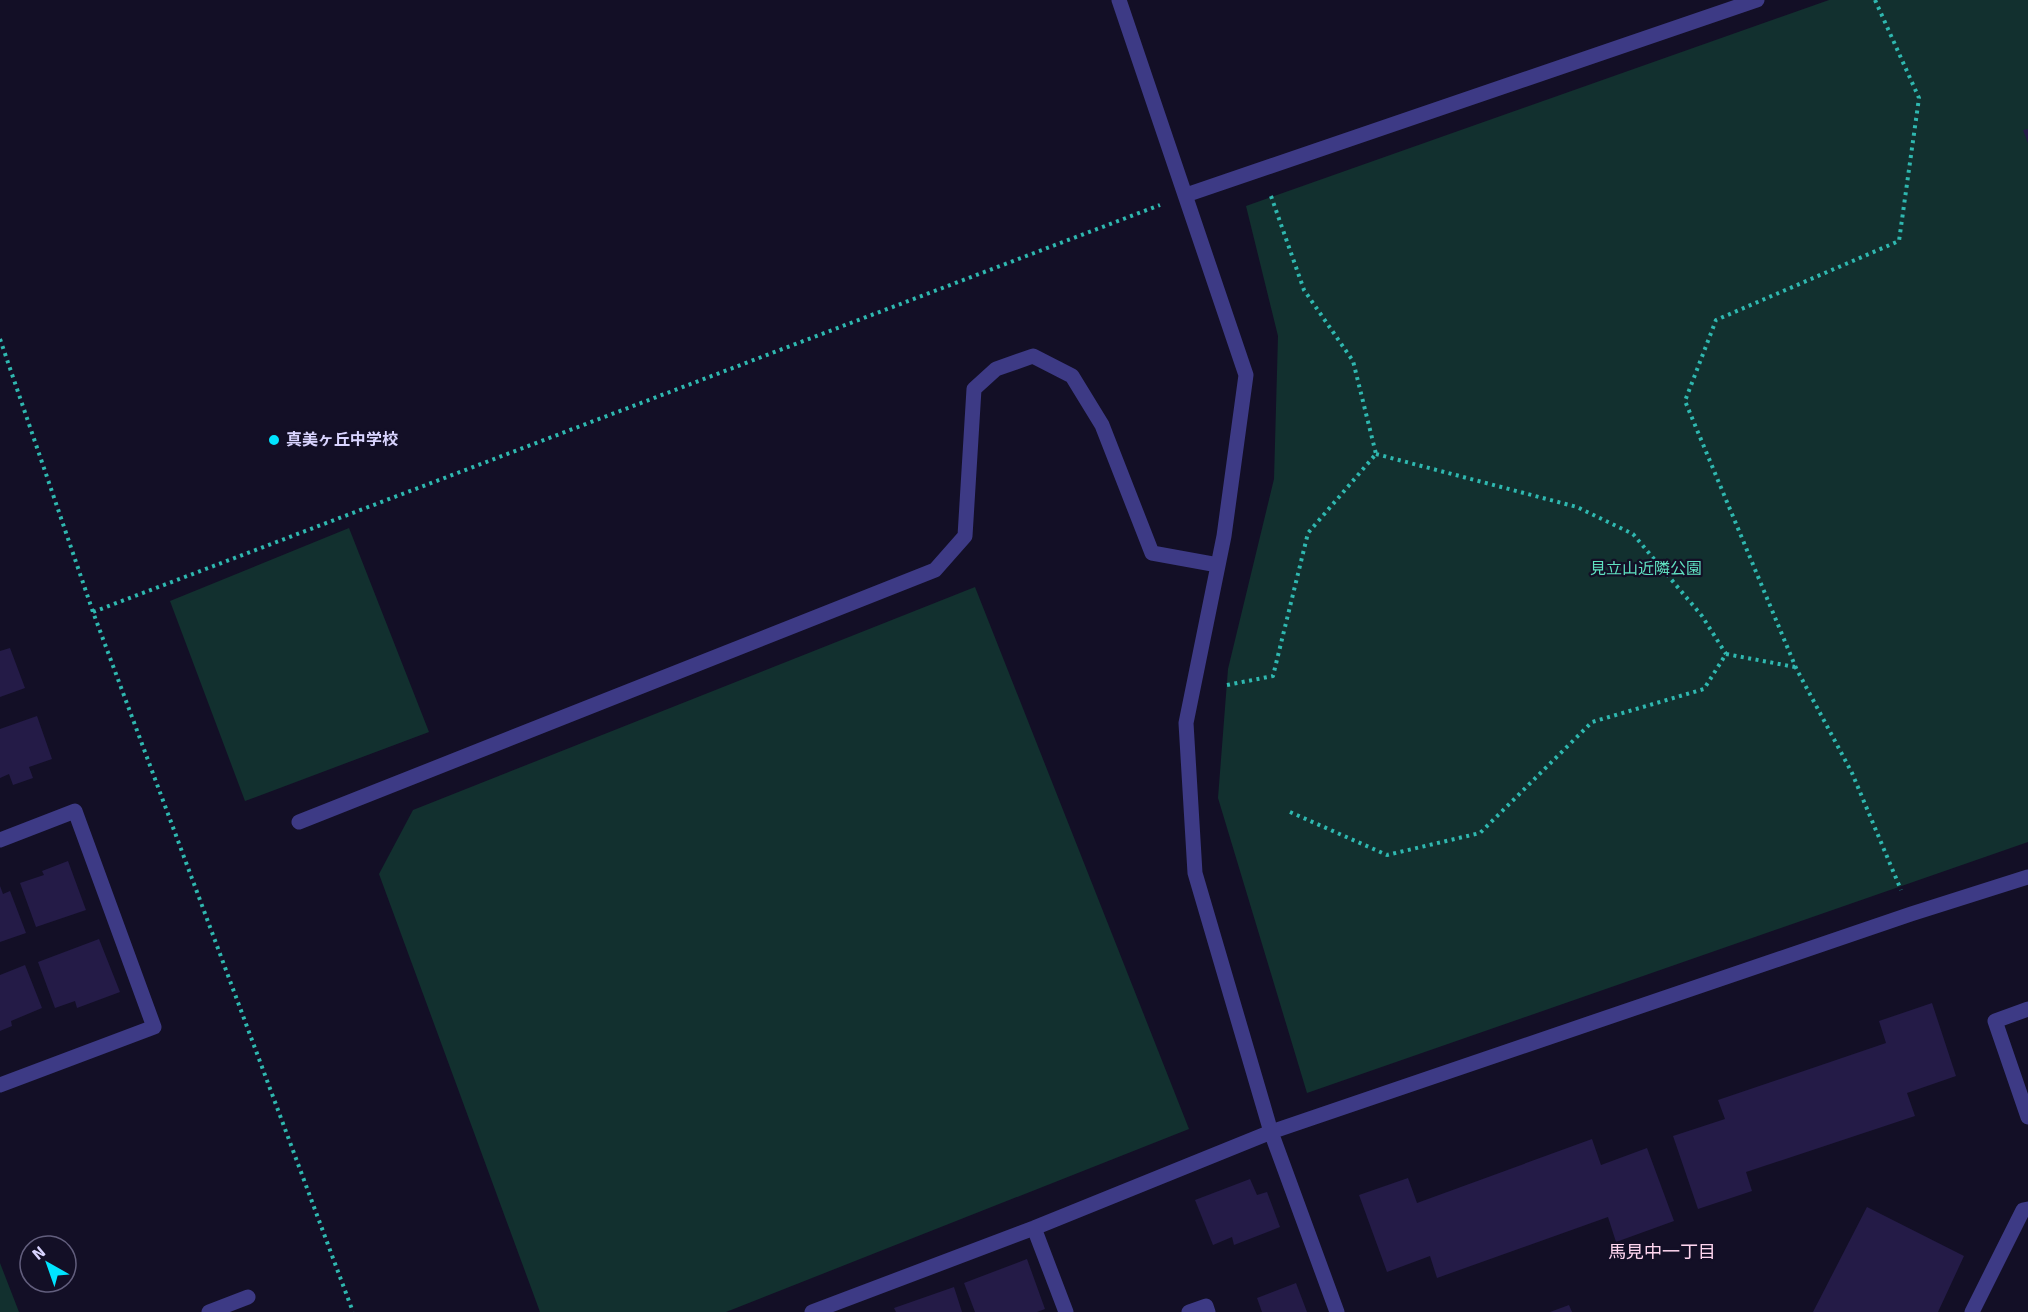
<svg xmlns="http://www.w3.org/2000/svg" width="2028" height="1312" viewBox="0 0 2028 1312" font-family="Signika,'Noto Sans JP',sans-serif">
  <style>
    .green { fill: #12302f }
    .building { fill: #241b47 }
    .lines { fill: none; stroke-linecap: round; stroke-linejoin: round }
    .path { stroke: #2fb8b0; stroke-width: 4; stroke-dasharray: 3 4.5; stroke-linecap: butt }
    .minor { stroke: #3d3a85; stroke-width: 15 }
    .poi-dot { fill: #00e5ff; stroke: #130f26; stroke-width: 2 }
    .labels { text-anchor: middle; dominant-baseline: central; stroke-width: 4.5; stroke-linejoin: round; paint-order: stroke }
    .poi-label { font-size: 16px; font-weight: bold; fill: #d9d4ff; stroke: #130f26; text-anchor: start }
    .park-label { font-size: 16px; fill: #5fe0c0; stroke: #130f26 }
    .neighbourhood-label { font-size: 18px; fill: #ffd6f0; stroke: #130f26 }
  </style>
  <rect width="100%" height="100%" fill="#130f26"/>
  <!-- green -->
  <path class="green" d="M1829,0H2028V842L1307,1093L1218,798L1228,669L1274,479L1278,336L1246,206Z
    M349,528L429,732L245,801L170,601Z
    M975,587L1189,1129L726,1312H540L379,874L413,810Z
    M0,1263L19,1312H0Z"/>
  <!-- building -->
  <path class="building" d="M2028,129V143L2023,130Z
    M10,648L25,688L0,697V651Z
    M37,716L52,759L29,767L33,778L13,785L9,774L0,778V729Z
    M68,861L86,910L36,927L20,883L44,875L42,871Z
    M0,886L3,894L10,891L26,933L0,942Z
    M99,939L120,992L77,1008L75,1001L55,1008L38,962Z
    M25,965L42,1008L11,1021L12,1026L0,1031V975Z
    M1932,1003L1956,1076L1907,1093L1915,1116L1746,1172L1752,1191L1698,1209L1673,1136L1725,1119L1718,1100L1886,1043L1879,1021Z
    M1592,1139L1601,1165L1647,1148L1674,1221L1616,1242L1608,1217L1437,1278L1430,1256L1387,1272L1359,1195L1408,1178L1417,1203Z
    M1250,1179L1257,1195L1267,1192L1280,1227L1234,1245L1232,1237L1213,1245L1195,1200Z
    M1867,1207L1964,1256L1938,1312H1813Z
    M1027,1259L1045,1309L1037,1312H975L964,1283Z
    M1296,1283L1307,1312H1262L1257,1298Z
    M954,1287L962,1312H896L894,1308Z
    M1569,1305L1572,1312H1550Z"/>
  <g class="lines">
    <!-- path -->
    <path class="path" d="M1875,0L1919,98L1899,241L1716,320L1685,401L1796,668L1852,773L1901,890
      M1271,196L1304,290L1353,361L1376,454
      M0,339L93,612L353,1312
      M1376,454L1577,507L1633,534L1702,616L1726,654
      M93,612L1160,205
      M1227,685L1273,676L1308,533L1376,454
      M1290,812L1387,855L1480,833L1592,722L1704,689L1726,654L1795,667"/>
    <!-- minor -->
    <path class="minor" d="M1119,0L1246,375L1224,536L1186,723L1195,873L1271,1132L1337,1312
      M1186,195L1757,0
      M299,822L935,570L965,536L974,389L996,369L1033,356L1072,376L1102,425L1152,553L1218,565
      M0,840L75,811L154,1027L0,1085
      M2028,1009L1995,1021L2028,1117
      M1034,1228L1066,1312
      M209,1312L248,1297
      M812,1312L1034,1228L1271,1132L1911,914L2028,877
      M1189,1312L1206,1306L1208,1312
      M1972,1312L2023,1210L2028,1209"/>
  </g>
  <!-- markers -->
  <circle class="poi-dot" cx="274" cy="440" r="6"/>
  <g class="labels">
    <!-- poi labels -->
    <g class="poi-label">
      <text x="286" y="440">真美ヶ丘中学校</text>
    </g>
    <!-- park labels -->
    <g class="park-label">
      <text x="1646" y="569">見立山近隣公園</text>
    </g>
    <!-- neighbourhood labels -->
    <g class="neighbourhood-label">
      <text x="1662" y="1252">馬見中一丁目</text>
    </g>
  </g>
  <!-- north arrow -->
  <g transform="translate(48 1264) rotate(320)"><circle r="28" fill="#130f26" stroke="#625e7d" stroke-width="1.5"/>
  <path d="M0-4.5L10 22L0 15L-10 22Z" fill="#00e5ff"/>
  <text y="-9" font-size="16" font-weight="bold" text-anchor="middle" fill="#d9d4ff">N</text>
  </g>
</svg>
